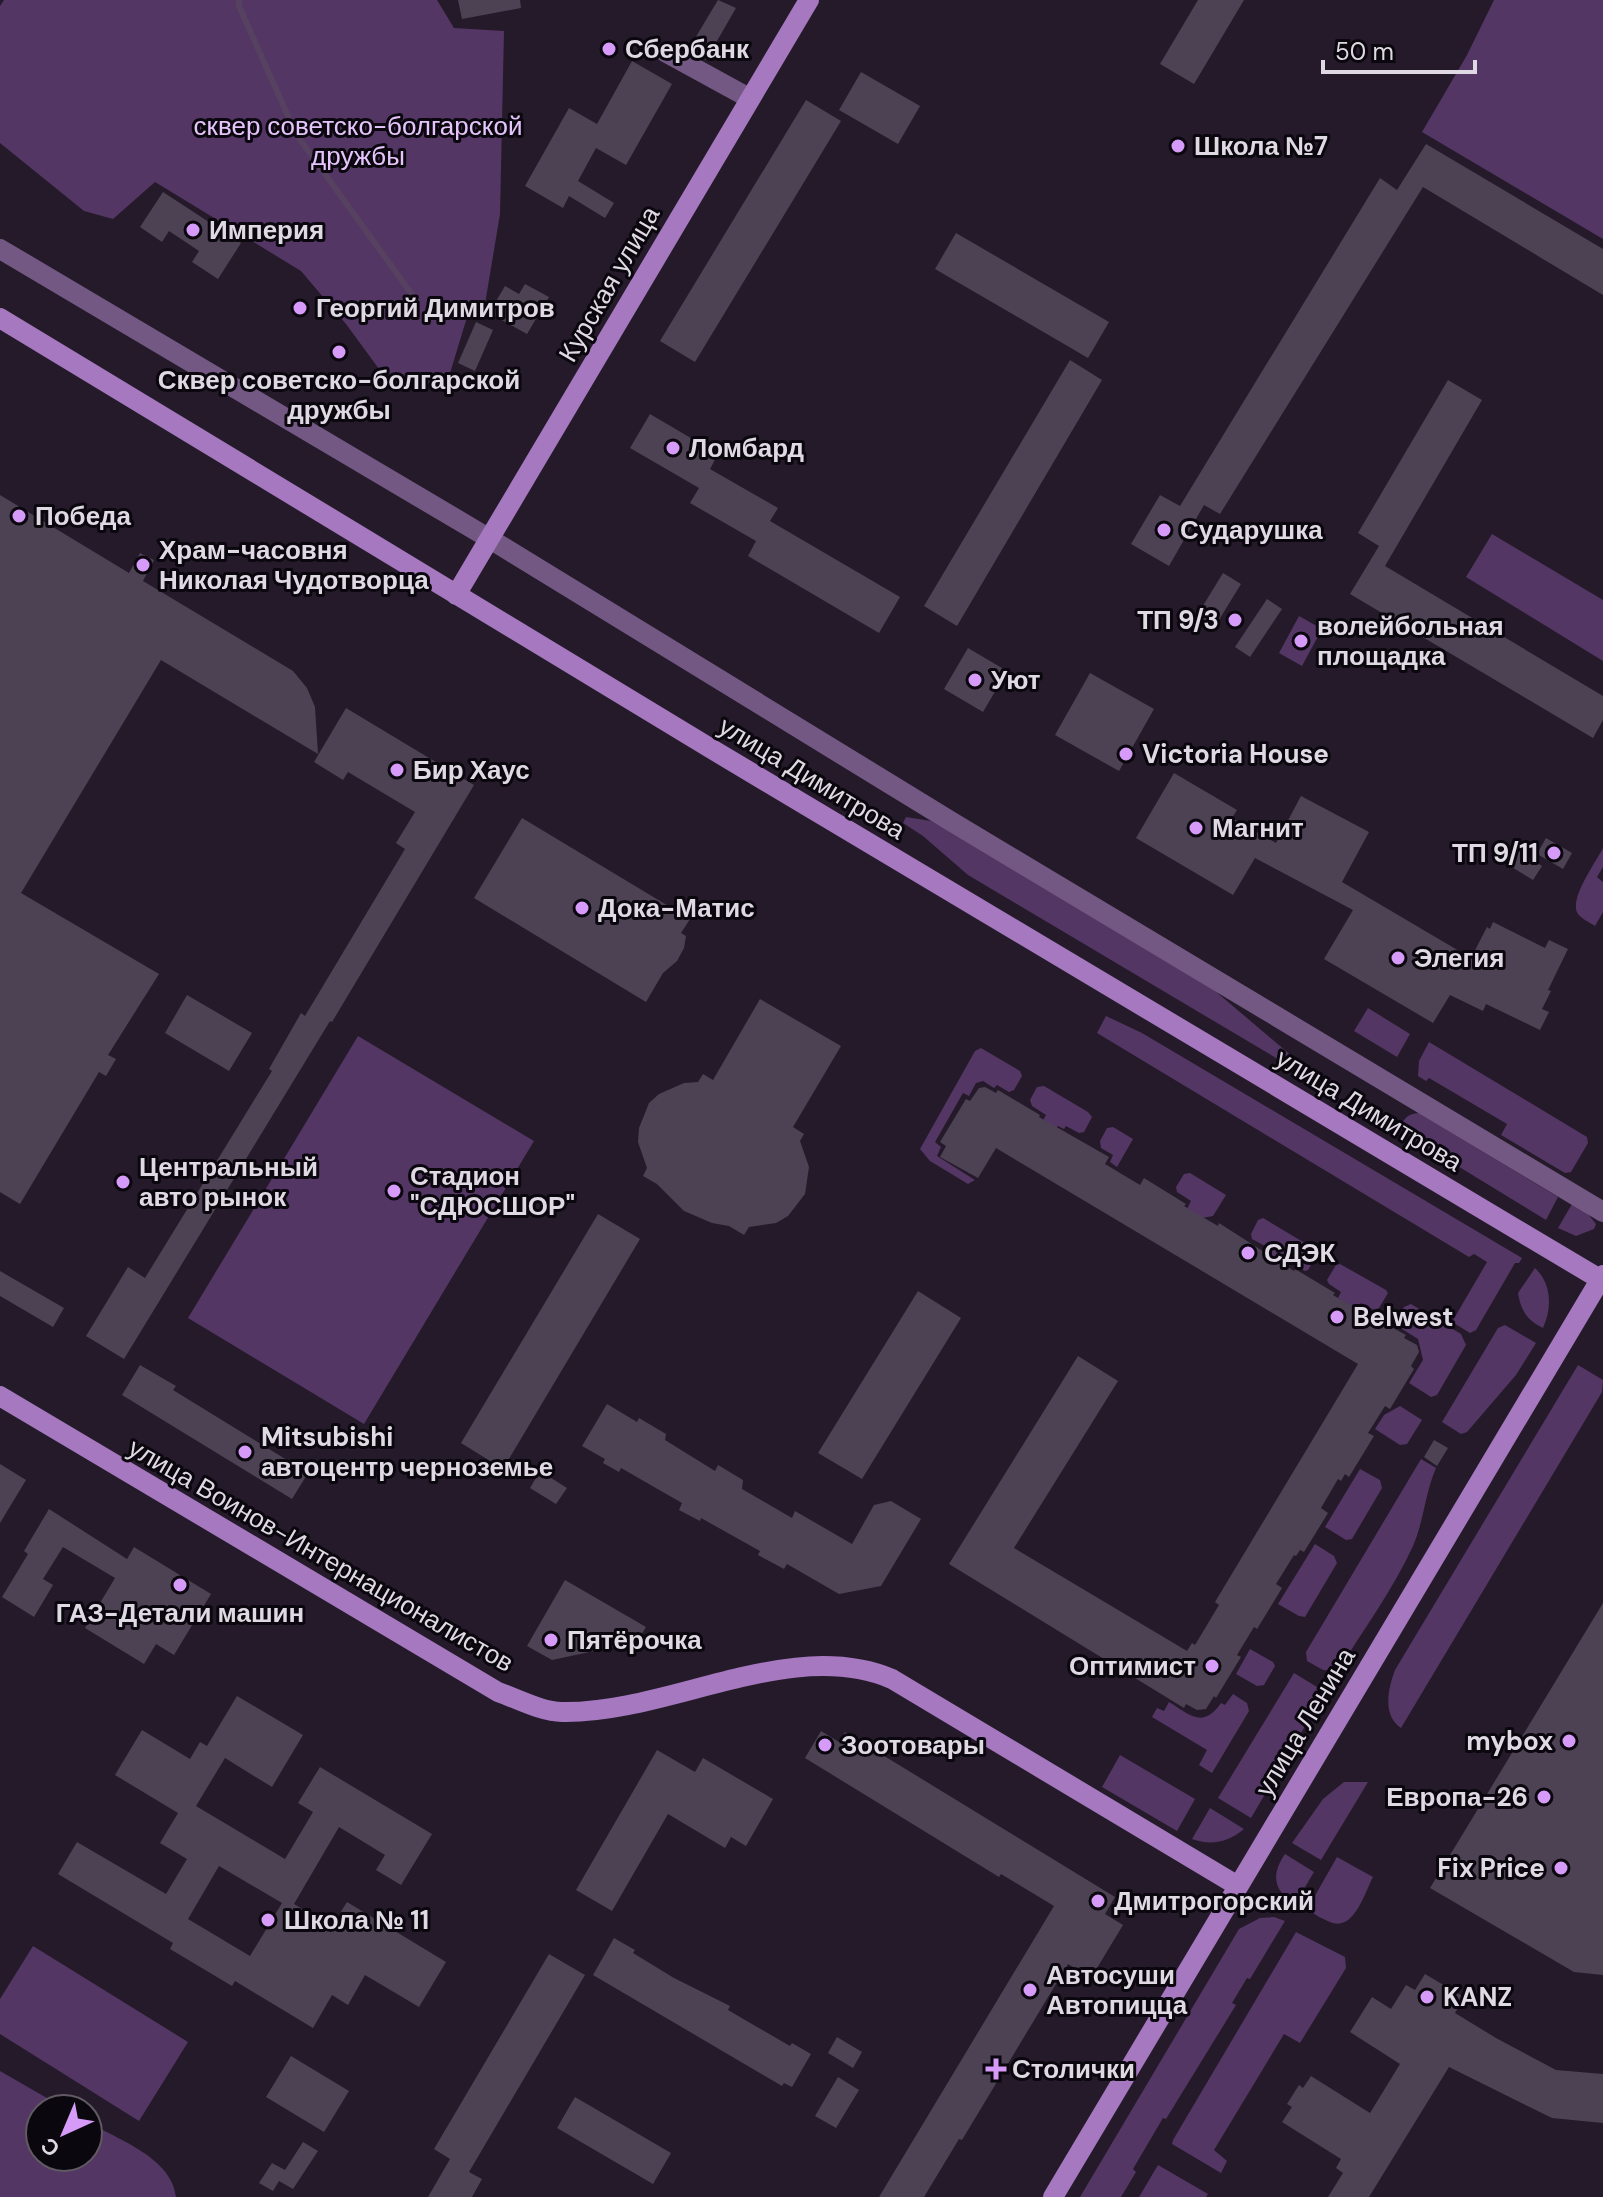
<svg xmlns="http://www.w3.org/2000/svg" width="1603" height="2197" viewBox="0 0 1603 2197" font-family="'DM Sans',sans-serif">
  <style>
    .green { fill: #533664 }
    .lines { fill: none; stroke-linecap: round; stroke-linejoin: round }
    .stream { stroke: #564161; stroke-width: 6 }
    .building { fill: #4d4253; fill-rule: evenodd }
    .street { stroke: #745884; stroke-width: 20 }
    .secondary { stroke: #a578bf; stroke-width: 20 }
    .poi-dot { fill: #d69bf9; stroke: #0b070e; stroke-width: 3 }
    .labels { text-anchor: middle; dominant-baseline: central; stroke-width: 6; stroke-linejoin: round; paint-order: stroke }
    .poi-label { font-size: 26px; font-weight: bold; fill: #dfd9e3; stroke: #0b070e; text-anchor: start }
    .park-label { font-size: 26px; fill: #e5c4fb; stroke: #0b070e }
    .street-label { font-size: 26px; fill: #dfd9e3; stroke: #0b070e }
  </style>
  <rect width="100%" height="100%" fill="#241a2a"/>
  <!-- green -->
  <path class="green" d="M4,0H437L454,28L504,31L500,214L484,310L468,314L447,383L390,384L346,324L301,271L155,182L113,219L84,211L0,143V6Z
    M1494,0H1603V239L1422,132L1467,55Z
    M1492,534L1603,600V661L1466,577Z
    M1299,616L1322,629L1302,666L1279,653Z
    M906,817L931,821L1214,990L1306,1068L1303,1074L968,875L923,836L903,823Z
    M1603,848V867L1597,877L1603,882V912L1595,926C1589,922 1582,919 1578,914C1568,900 1596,862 1603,848Z
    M1368,1008L1410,1034L1397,1057L1354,1031Z
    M1106,1016L1142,1033L1522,1258L1519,1263H1515L1476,1330L1470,1333L1452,1322L1487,1262L1474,1254L1469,1257L1097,1033Z
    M358,1036L534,1141L364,1424L188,1318Z
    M1429,1042L1587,1137L1588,1143L1571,1172L1565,1173L1501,1135L1507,1124L1429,1078L1426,1081L1418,1076L1419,1061Z
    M981,1048L1020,1071L1022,1076L1014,1090L1009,1092L997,1085L994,1088L983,1081L976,1083L969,1096L963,1093L935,1142L941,1147L937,1156L975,1180L968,1184L930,1161L920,1149L975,1051Z
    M1044,1086L1088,1112L1092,1117L1084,1132L1079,1133L1066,1126L1064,1129L1058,1126L1055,1129L1042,1122L1046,1115L1032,1106L1030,1100L1037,1087Z
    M1419,1113L1558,1197L1546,1220L1402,1132L1400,1127C1404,1118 1408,1114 1419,1113Z
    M1113,1127L1133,1139L1117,1167L1110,1162L1113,1155L1101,1148L1100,1141L1107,1128Z
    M1190,1173L1226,1195L1213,1216L1202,1218L1187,1209L1191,1201L1177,1192L1176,1187L1184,1174Z
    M1572,1204L1588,1214L1596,1224L1594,1229L1576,1236L1558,1228Z
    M1263,1218L1315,1249L1317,1255L1308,1270L1305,1271L1293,1264L1281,1267L1261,1253L1265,1246L1252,1239L1251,1234L1258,1220Z
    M1340,1264L1386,1290L1388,1293L1379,1308L1374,1310L1361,1303L1358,1308H1353L1338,1298L1341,1292L1329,1284L1327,1280L1336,1265Z
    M1535,1268C1552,1284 1552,1308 1543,1328C1527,1320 1521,1311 1518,1293Z
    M1411,1304L1461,1334L1466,1345L1437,1395L1431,1397L1409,1383L1423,1360L1418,1339L1394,1324L1404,1307Z
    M1505,1325L1536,1343L1516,1375L1467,1432L1461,1434L1442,1422L1498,1328Z
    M1578,1365L1603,1380L1602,1392L1401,1728C1382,1715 1388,1689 1395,1670Z
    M1400,1406L1422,1420L1407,1444L1400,1445L1375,1429L1384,1415Z
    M1421,1459L1436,1468C1425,1493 1424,1521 1413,1546C1393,1590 1363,1630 1338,1671L1323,1670L1307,1661L1306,1652Z
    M1360,1469L1380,1480L1382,1488L1352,1539L1346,1540L1325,1527Z
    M1315,1544L1334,1556L1337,1563L1305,1617L1299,1616L1278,1604Z
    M1250,1649L1273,1662L1275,1666L1264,1685L1257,1686L1236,1674Z
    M1294,1673L1317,1687L1321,1699L1251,1818L1218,1798Z
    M1233,1694L1247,1703L1249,1711L1212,1773L1199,1765L1207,1750L1152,1717L1157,1708L1164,1711L1169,1702C1190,1715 1203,1729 1221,1703L1225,1705Z
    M1120,1755L1195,1799L1177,1831L1102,1787Z
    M1344,1782H1368L1321,1860L1292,1843L1323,1799Z
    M1210,1808L1244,1829C1229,1842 1211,1846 1192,1839Z
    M1285,1854L1314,1872L1295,1904C1273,1891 1271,1874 1285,1854Z
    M1337,1857L1373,1877C1364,1894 1354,1932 1330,1922C1321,1918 1314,1915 1308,1908Z
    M1274,1917L1285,1921L1250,1979L1247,1978L1232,2003L1236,2005L1166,2119L1163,2118L1133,2169L1136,2172L1121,2197H1080L1239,1929L1260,1918Z
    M1296,1932L1345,1957L1346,1968L1300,2043L1284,2034L1214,2150L1227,2161L1221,2173L1172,2144L1173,2140Z
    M33,1946L188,2042L139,2121L0,2034V1999Z
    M0,2071L66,2109H40V2157H88V2122C119,2140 172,2158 176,2197H0Z
    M1158,2165L1208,2194L1206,2197H1139Z"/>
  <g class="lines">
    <!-- stream -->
    <path class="stream" d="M239,0V6L296,134L416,300"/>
  </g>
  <!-- building -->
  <path class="building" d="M458,0H520L521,8L462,19Z
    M718,0L736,8L706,60L688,50Z
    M1198,0H1244L1194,84L1160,64Z
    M632,61L672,84L626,165L596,148L578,181L614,203L605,218L569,196L563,208L525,186L569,108L597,124Z
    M861,72L920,106L898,144L839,110Z
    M806,100L841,121L695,362L660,341Z
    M1426,144L1603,249V295L1423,187L1220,514L1204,505L1169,566L1131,544L1160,495L1180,506L1380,178L1397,190Z
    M163,192L241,243L218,279L192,262L199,251L169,231L162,242L140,227Z
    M956,233L1109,322L1088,358L935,269Z
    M525,284L549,297L527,334L489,313L505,286L519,294Z
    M476,322L493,330L475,371L458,363Z
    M1070,360L1102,380L957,626L924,606Z
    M1448,380L1482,400L1385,566L1603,696V720L1593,738L1350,594L1379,546L1358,533Z
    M650,414L718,454L710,469L778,508L770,521L900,597L879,633L748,556L756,541L690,503L699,488L630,448Z
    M0,495L129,573L140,553L154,560L143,581L293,671L307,688L315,707L318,754L161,660L21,893L159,974L108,1055L116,1059L106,1076L99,1072L20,1204L0,1192Z
    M1223,573L1241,584L1214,628L1196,617Z
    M1267,599L1282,609L1250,657L1235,647Z
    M968,648L1007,671L983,712L944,689Z
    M1090,673L1154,709L1119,771L1055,735Z
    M346,708L474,785L332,1022L330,1021L124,1359L86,1336L128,1267L145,1278L272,1071L269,1069L301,1013L305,1016L405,849L396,843L415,812L348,772L343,780L314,762Z
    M1174,773L1237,810L1232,818L1276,843L1301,796L1369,832L1342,882L1471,958L1487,927L1490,929L1493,922L1545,948L1549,940L1568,949L1548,990L1551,991L1542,1009L1549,1012L1540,1030L1486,1004L1483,1011L1450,995L1433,1023L1324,959L1353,910L1255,858L1233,895L1136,838Z
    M522,818L690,919L681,933L686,936L684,948L677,961L663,973L646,1002L474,898Z
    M1546,838L1572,853L1563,869L1537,854Z
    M1519,851L1542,866L1533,880L1510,866Z
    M187,995L252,1033L229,1071L165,1033Z
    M760,999L841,1046L793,1127L804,1134L800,1141L809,1167L805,1194L788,1216L776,1223L749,1227L744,1235L729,1226L712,1223L684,1211L657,1184L643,1176L647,1168L638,1142L639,1128L649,1103L659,1094L684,1083L698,1082L703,1074L713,1080Z
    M985,1087L996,1093L998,1090L1040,1115L1039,1117L1109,1157L1105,1164L1140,1185L1144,1178L1186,1204L1184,1206L1218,1226L1219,1223L1294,1271L1295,1269L1335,1293L1333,1295L1362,1312L1363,1311L1406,1335L1404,1338L1417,1345L1419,1352L1411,1366L1414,1369L1390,1409L1385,1406L1368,1433L1374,1436L1349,1477L1345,1474L1341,1481L1338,1479L1321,1508L1328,1513L1304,1552L1300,1550L1296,1556L1294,1555L1276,1584L1282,1588L1257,1629L1254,1627L1237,1655L1241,1657L1216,1698L1214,1696L1206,1709L1197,1710L1186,1704L1184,1708L949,1564L1078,1356L1118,1381L1014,1548L1187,1651L1192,1643L1195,1645L1219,1605L1215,1602L1358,1364L996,1148L978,1178L940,1157L946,1146L940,1142L966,1099L970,1101L979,1088Z
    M598,1214L640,1239L503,1469L461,1443Z
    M0,1271L64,1308L53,1327L0,1296Z
    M918,1291L961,1318L862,1479L818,1453Z
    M140,1365L176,1386L173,1390L308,1473L292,1499L122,1395Z
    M607,1404L637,1422L639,1418L666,1434L665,1440L715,1471L718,1465L743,1480L742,1489L792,1518L795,1511L852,1544L874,1505L891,1501L921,1519L881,1586L839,1594L787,1564L784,1569L758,1555L760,1551L701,1518L700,1521L679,1510L682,1503L621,1468L619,1472L603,1463L605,1459L582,1446Z
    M1434,1440L1448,1448L1437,1466L1424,1457Z
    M0,1464L26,1480L0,1523Z
    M540,1471L567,1488L556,1504L530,1488Z
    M49,1509L127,1559L134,1547L211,1594L174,1655L156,1644L144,1664L85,1628L115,1578L63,1547L43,1579L53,1585L34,1617L2,1597L28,1554L24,1551Z
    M565,1580L646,1627L637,1642L552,1660L527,1646Z
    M1603,1603V1975L1574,1972L1430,1888Z
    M237,1696L303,1735L272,1787L225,1758L196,1806L285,1859L313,1812L298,1803L320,1767L432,1834L401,1885L376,1870L385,1855L339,1827L294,1904L332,1926L347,1902L446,1962L419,2007L365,1975L348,2005L332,1995L313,2028L235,1981L232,1986L170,1949L173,1943L58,1874L77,1842L166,1894L187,1859L160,1843L178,1813L115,1775L142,1730L190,1759L200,1742L207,1746ZM219,1866L282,1903L250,1956L188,1919Z
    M821,1731L839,1742L845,1732L1115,1897L1105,1914L1123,1925L1091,1978L1068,1964L962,2140L959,2139L924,2197H879L1054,1906L1001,1874L999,1877L805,1758Z
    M657,1750L695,1772L703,1758L773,1799L746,1846L731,1837L725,1848L668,1814L612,1911L576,1890Z
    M614,1938L635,1950L633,1953L674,1978L730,2006L728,2010L790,2046L792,2043L811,2054L792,2087L784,2083L782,2086L593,1975Z
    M549,1954L585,1975L469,2172L482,2179L472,2197H428L450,2159L434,2149Z
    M1425,1974L1464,1997L1455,2013L1496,2038L1556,2070L1603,2074V2123L1552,2118L1449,2067L1369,2197H1328L1343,2173L1336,2168L1341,2159L1282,2122L1292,2107L1287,2104L1299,2085L1303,2088L1311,2076L1370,2113L1400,2064L1350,2032L1372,1997L1391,2009L1406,1985L1415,1990Z
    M837,2037L862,2052L853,2068L828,2053Z
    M291,2056L349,2091L324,2132L266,2097Z
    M838,2077L859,2090L836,2128L815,2116Z
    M575,2097L671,2153L653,2184L557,2128Z
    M303,2142L318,2151L293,2189L279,2181L273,2191L259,2183L272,2163L285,2170Z"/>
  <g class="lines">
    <!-- street -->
    <path class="street" d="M665,52L749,98
      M0,249L490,539L952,822L1603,1212"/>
    <!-- secondary -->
    <path class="secondary" d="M0,318L710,748L1603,1281
      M456,595L809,0
      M0,1396L498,1692C518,1699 542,1712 562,1712C669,1714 791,1636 892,1679L1238,1886
      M1053,2197L1603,1275"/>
  </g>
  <!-- markers -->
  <g class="poi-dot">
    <circle cx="609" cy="49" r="8"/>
    <circle cx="1178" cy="146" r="8"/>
    <circle cx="193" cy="230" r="8"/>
    <circle cx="300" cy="308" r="8"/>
    <circle cx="339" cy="352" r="8"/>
    <circle cx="673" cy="448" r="8"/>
    <circle cx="19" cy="516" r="8"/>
    <circle cx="1164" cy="530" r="8"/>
    <circle cx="143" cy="565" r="8"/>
    <circle cx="1235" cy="620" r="8"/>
    <circle cx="1301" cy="641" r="8"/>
    <circle cx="975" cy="680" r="8"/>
    <circle cx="1126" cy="754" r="8"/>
    <circle cx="397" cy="770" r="8"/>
    <circle cx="1196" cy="828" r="8"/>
    <circle cx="1554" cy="853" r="8"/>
    <circle cx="582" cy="908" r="8"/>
    <circle cx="1398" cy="958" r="8"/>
    <circle cx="123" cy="1182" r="8"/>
    <circle cx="394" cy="1191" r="8"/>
    <circle cx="1248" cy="1253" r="8"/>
    <circle cx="1337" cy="1317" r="8"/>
    <circle cx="245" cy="1452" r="8"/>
    <circle cx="180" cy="1585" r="8"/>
    <circle cx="551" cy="1640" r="8"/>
    <circle cx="1212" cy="1666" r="8"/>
    <circle cx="1569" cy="1741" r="8"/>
    <circle cx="825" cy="1745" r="8"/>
    <circle cx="1544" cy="1797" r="8"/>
    <circle cx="1561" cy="1868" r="8"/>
    <circle cx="1098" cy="1901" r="8"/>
    <circle cx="268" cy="1920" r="8"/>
    <circle cx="1030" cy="1990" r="8"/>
    <circle cx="1427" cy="1997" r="8"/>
    <path d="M992 2057h8v8h8v8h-8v8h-8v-8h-8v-8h8z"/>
  </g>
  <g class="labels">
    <!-- poi labels -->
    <g class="poi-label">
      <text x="625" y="49">Сбербанк</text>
      <text x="1194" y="146">Школа №7</text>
      <text x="209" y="230">Империя</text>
      <text x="316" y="308">Георгий Димитров</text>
      <text x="339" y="380" text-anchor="middle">Сквер советско-болгарской<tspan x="339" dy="30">дружбы</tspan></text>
      <text x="689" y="448">Ломбард</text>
      <text x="35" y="516">Победа</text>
      <text x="1180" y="530">Сударушка</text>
      <text x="159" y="550">Храм-часовня<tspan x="159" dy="30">Николая Чудотворца</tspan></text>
      <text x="1219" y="620" text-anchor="end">ТП 9/3</text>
      <text x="1317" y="626">волейбольная<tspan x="1317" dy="30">площадка</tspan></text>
      <text x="991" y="680">Уют</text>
      <text x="1142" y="754">Victoria House</text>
      <text x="413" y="770">Бир Хаус</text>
      <text x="1212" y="828">Магнит</text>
      <text x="1538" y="853" text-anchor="end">ТП 9/11</text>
      <text x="598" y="908">Дока-Матис</text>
      <text x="1414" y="958">Элегия</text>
      <text x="139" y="1167">Центральный<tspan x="139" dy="30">авто рынок</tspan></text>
      <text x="410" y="1176">Стадион<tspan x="410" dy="30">"СДЮСШОР"</tspan></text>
      <text x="1264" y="1253">СДЭК</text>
      <text x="1353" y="1317">Belwest</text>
      <text x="261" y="1437">Mitsubishi<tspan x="261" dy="30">автоцентр черноземье</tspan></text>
      <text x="180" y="1613" text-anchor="middle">ГАЗ-Детали машин</text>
      <text x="567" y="1640">Пятёрочка</text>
      <text x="1196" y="1666" text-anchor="end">Оптимист</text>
      <text x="1553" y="1741" text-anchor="end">mybox</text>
      <text x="841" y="1745">Зоотовары</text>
      <text x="1528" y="1797" text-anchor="end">Европа-26</text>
      <text x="1545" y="1868" text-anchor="end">Fix Price</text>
      <text x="1114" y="1901">Дмитрогорский</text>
      <text x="284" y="1920">Школа № 11</text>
      <text x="1046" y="1975">Автосуши<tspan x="1046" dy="30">Автопицца</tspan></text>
      <text x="1443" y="1997">KANZ</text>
      <text x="1012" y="2069">Столички</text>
    </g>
    <!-- park labels -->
    <g class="park-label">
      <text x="358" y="126">сквер советско-болгарской<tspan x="358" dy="30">дружбы</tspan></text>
    </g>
    <!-- street labels -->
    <g class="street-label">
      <text transform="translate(609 284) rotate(-60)">Курская улица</text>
      <text transform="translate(812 778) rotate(31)">улица Димитрова</text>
      <text transform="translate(1369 1110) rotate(31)">улица Димитрова</text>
      <text transform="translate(321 1555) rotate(30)">улица Воинов-Интернационалистов</text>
      <text transform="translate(1305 1722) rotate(-59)">улица Ленина</text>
    </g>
  </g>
  <!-- north arrow -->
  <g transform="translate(64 2133) rotate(224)"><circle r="38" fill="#0b070e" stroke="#605b63" stroke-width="2"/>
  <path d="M0-6L14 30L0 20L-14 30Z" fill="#d69bf9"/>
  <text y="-12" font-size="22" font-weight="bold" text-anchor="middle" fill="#dfd9e3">С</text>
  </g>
  <!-- scale -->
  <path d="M1323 60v12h152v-12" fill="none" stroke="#dfd9e3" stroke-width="4"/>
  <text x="1335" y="60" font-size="24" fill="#dfd9e3" stroke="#0b070e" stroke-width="6" paint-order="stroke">50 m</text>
</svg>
